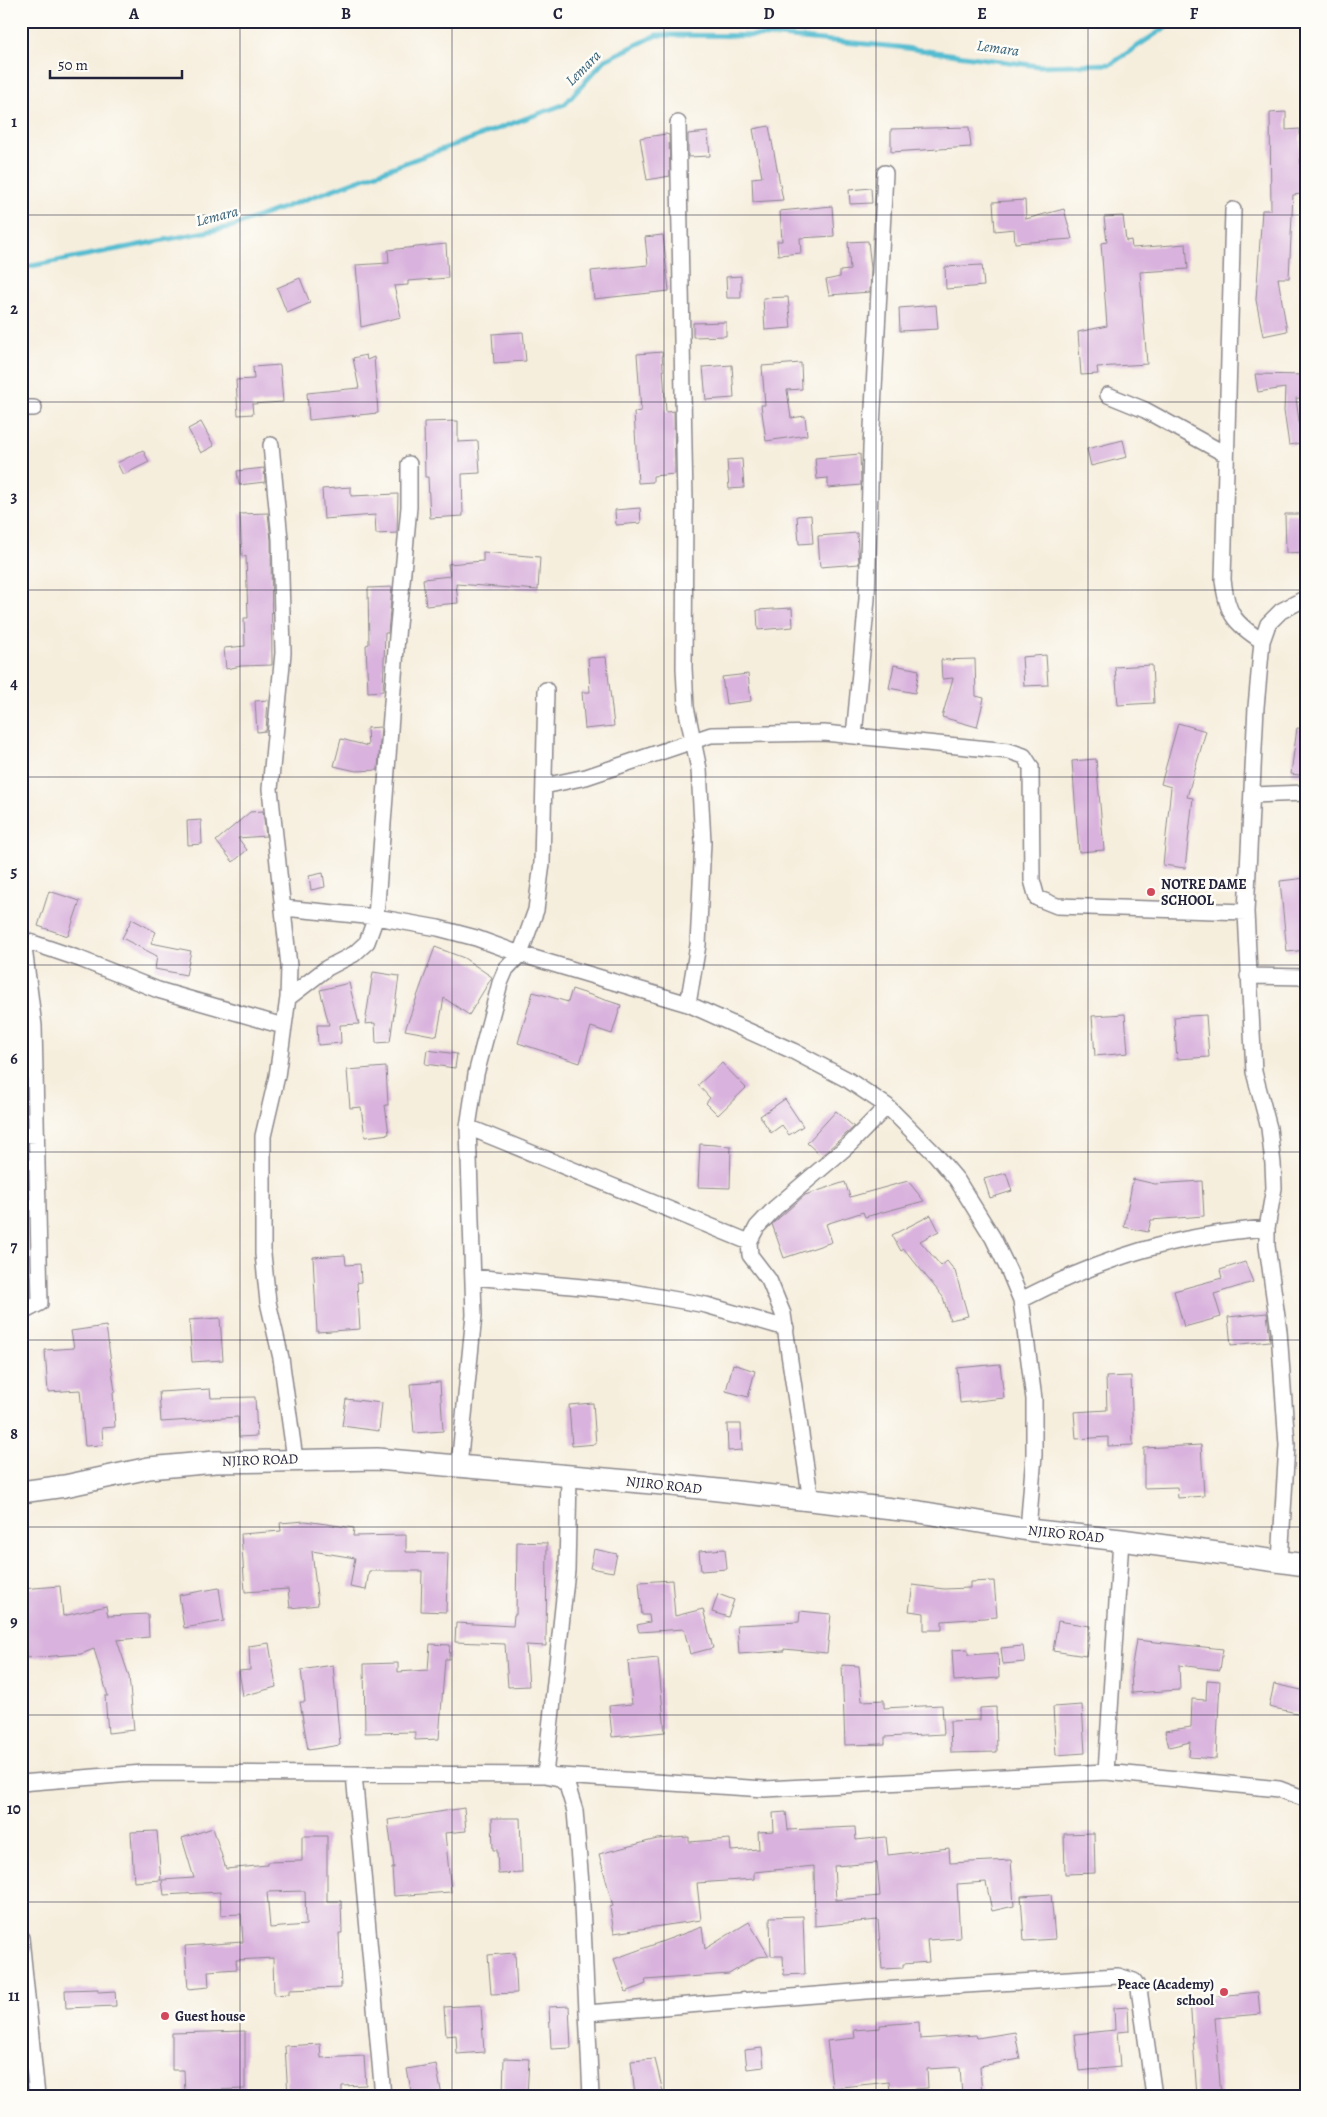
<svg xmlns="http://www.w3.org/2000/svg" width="1327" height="2117" viewBox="0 0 1327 2117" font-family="Alegreya,serif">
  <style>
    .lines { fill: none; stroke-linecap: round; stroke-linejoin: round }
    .stream { stroke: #53bcd0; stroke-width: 5 }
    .building { fill: #d9b2dd; fill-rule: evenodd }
    .street-casing { stroke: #8c888c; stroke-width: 18 }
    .secondary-casing { stroke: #8c888c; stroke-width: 24 }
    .street { stroke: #fff; stroke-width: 15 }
    .secondary { stroke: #fff; stroke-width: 21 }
    .grid { fill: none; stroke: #22223b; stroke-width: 1; stroke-opacity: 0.55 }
    .poi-dot { fill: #d1495b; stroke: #fdfcf7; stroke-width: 2 }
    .labels { text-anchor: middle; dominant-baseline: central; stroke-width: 5; stroke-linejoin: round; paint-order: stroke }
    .poi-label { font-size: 14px; font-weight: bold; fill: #22223b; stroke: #fdfcf7; text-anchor: start }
    .street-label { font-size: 14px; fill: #22223b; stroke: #fdfcf7 }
    .water-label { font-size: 15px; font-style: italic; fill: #366077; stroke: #fdfcf7 }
    .neatline { fill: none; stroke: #22223b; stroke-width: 2 }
    .grid-label { font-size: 16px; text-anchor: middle; font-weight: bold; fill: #22223b }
  </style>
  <rect width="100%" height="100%" fill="#fdfcf7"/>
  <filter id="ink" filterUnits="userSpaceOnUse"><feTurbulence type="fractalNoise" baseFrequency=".02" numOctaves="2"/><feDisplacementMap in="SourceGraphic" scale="10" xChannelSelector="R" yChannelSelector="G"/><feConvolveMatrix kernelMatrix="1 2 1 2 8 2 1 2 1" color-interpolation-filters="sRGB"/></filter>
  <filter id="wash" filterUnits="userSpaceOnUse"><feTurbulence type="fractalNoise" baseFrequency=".0096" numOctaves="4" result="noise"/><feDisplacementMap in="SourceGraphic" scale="20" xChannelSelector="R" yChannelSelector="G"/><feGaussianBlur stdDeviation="1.12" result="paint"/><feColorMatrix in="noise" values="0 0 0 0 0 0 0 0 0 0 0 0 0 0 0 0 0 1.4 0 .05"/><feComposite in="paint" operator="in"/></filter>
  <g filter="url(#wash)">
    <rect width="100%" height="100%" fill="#f6eedd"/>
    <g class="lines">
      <!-- stream -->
      <path class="stream" d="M21,268L231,227L565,104L605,60L657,35L779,36L898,47L1038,66L1111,64L1169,25L1170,21"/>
    </g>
    <g id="blocks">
      <!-- building -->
      <path class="building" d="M1286,112V130L1300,129L1301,194L1293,195L1289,278H1278L1287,331L1263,336L1256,300L1262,210H1271L1270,113Z
        M769,126L783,200L753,202L752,178L762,177L753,129Z
        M969,127L971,147L891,152V129Z
        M708,132L710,156L688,157V134Z
        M666,134L669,135L670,176L647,180L640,138Z
        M871,188L872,203L850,204L849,190Z
        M1025,200L1026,219L1064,209L1072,239L1015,243L1014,229L995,231L993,202Z
        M832,206L834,236L800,238L801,253L778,255L777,241H782L780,211Z
        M1123,216L1126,241L1131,240L1132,248L1186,244L1188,269L1140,272L1147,364L1097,367L1098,374L1081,375L1078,332L1107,326L1101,243L1107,242L1104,217Z
        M663,235L669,291L594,299L591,271L648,265L645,237Z
        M868,241L871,268L870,292L829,295L826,280L840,277V271L850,270L848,242Z
        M446,244L448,278L408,281V285L394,286L401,317L361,327L356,265L389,263L388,250Z
        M982,265L984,286L946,289L945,267Z
        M741,276V298H727L726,277Z
        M300,278L310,303L287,313L277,288Z
        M788,297L791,328L765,330L763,298Z
        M936,305L938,329L900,331L899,308Z
        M726,322V336L693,337V323Z
        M523,332L526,361L494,363L492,334Z
        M662,352L666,412L674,411L675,474L653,476V482L638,483L634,412L641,411L637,354Z
        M366,355L367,360L374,357L378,413L309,420L307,393L359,388L353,358Z
        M801,363L802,389L787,390L791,418L805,416L807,435L766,441L761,405H765L762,366Z
        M280,365L283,402L252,404L253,414L238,415L236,380L254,379L253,367Z
        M732,365L734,398L706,400L703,367Z
        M1255,374L1306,375V399L1296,398L1302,443L1289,445L1284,411L1285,388L1258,392Z
        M458,421V442L478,441L480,473L462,474L463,516L430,518L428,477H425L424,422Z
        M201,422L214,446L201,453L188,429Z
        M1123,440L1127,457L1091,466L1087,449Z
        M143,450L149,462L123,475L117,463Z
        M860,454L861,485L828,488V478L817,479L815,458Z
        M742,459L744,488L729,489L727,460Z
        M264,468L265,482L239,485L237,471Z
        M351,487V496L398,494L397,533L376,534L375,515L324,519L322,489Z
        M640,508L641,523L616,525L615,510Z
        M268,513L271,540L272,665L241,666L226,669L224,648L245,646L244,618H248L246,556L242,557L240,514Z
        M1285,514H1306V552L1286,553Z
        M811,515L813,543L799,544L797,516Z
        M857,533L859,564L820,567L818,536Z
        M483,552L540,557L538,590L456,584L458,603L426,606L423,579L450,576L448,564L483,561Z
        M392,587L388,633H385L383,691L368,692L366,645L369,644L368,588Z
        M792,608L793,627L758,630L757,610Z
        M1046,655L1048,685L1024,686L1022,657Z
        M606,657L614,726L585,729L582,692H590L588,658Z
        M975,659L976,696L984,698L977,727L942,717L953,678L942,679L941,660Z
        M894,665L919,670L915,693L889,688Z
        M1152,665L1154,703L1118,705L1115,667Z
        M748,674L751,701L726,704L722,677Z
        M268,700L266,731L257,732L255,701Z
        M1178,723L1206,731L1187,797L1193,798L1185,868L1163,865L1171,787L1161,784Z
        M381,727L378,770L356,771L334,766L341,739L368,746L367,728Z
        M1297,728L1306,729V776L1291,774Z
        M1096,759L1104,850L1079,852L1072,761Z
        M263,811L266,836L238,838L247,850L233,862L216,841L250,812Z
        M201,820L202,844L188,845L187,821Z
        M323,873L325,887L311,890L309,876Z
        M1306,878V950L1287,952L1280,881Z
        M49,891L80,901L68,936L38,926Z
        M132,919L156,932L151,943L191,951L186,975L155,969L157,956L122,938Z
        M435,947L464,958L492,977L469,1015L444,998L437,1036L405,1030Z
        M373,972L399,976L390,1042L376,1043L375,1023L365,1024Z
        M349,983L359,1024L340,1025L341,1043L318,1045L317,1025H329L320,990Z
        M572,989L621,1005L612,1034L591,1027L580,1063L518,1043L533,992L568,1002Z
        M1125,1014L1128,1053L1095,1056L1092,1016Z
        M1206,1015L1209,1057L1177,1059L1174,1017Z
        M427,1050L457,1054L455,1068L425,1064Z
        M722,1063L746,1088L718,1115L706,1103L710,1098L698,1085Z
        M386,1067L388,1105H385L389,1134L365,1137L361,1107L350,1108L347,1070Z
        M785,1099L803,1126L789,1135L782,1125L771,1133L760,1116Z
        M836,1111L854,1127L821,1156L807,1143Z
        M700,1144L731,1146L730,1188L698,1187Z
        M1006,1173L1012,1191L990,1198L984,1179Z
        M1133,1179L1155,1184L1202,1181L1204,1216L1151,1220L1148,1232L1124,1227Z
        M908,1181L924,1201L865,1217L863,1212L826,1224L832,1242L784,1258L772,1224L805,1195L845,1182L850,1197Z
        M931,1215L939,1231L920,1241L941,1266L947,1261L955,1271L968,1316L950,1320L943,1297L904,1249L901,1251L892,1235Z
        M345,1255L346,1265L360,1264L361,1282L357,1283L360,1329L317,1332L313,1257Z
        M1245,1262L1253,1282L1214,1294L1221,1317L1184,1327L1174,1291L1222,1278L1220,1270Z
        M1267,1313L1270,1341L1231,1345L1228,1317Z
        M220,1318L223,1360L192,1362L189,1320Z
        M106,1326L115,1392H113L115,1427L102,1428L103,1445L85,1446L80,1390L48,1392L45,1350L74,1348L71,1331Z
        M733,1364L755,1371L748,1397L726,1391Z
        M1000,1364L1004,1398L960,1403L957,1368Z
        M1131,1376L1133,1445L1108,1446V1437L1076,1439L1074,1412L1107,1410L1106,1377Z
        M440,1382L443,1431L414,1433L410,1384Z
        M210,1389L211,1398L255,1397L257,1436L239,1437L238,1417L161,1422L159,1392Z
        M346,1399L382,1403L379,1431L342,1426Z
        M593,1403L596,1444L572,1446L569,1405Z
        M727,1424H741L742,1450L728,1451Z
        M1201,1445L1204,1496L1178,1498L1177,1487L1144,1488V1448Z
        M305,1521L354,1528L353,1536L406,1535V1552L448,1553L446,1612L421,1611L422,1571H369L366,1590L350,1587L355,1558L312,1551L318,1605L290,1608L288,1589L245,1592L241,1534L281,1531L280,1523Z
        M517,1542L547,1543L546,1646L526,1645L529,1686L508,1687L505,1644L455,1642L456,1623L513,1626L514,1615H516Z
        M594,1549L617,1554L613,1572L590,1568Z
        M725,1549L727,1569L701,1571L699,1551Z
        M672,1580L675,1616L703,1609L713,1648L690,1654L684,1629L639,1632L637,1625L650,1622L649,1615H642L639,1582Z
        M994,1581L997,1617L942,1621V1630H924V1613L909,1611L913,1585L944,1589L970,1588V1582Z
        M60,1586L63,1616L106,1606L108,1616L148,1614L149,1637L117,1640L129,1676L134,1730L108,1733L105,1696H108L94,1649L81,1654L26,1658L21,1589Z
        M219,1588L224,1621L184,1628L179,1595Z
        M718,1594L734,1600L728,1617L712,1612Z
        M800,1611L831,1614L827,1653L784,1649V1651L739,1654L737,1625L799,1622Z
        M1058,1621L1090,1626L1086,1656L1053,1651Z
        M1136,1640L1223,1649L1220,1670L1179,1665L1180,1690L1132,1693L1131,1671Z
        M269,1643L276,1687L243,1696L239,1671L250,1670L249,1646Z
        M430,1644L450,1645L449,1659H445L439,1739L415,1740V1732L365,1733L364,1664L398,1663V1672L428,1670Z
        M1023,1646L1025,1662L1003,1664L1001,1648Z
        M968,1649V1655L998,1653L999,1678L954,1681L952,1650Z
        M658,1658L665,1732L612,1737L609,1706L632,1704L628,1661Z
        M333,1665L340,1745L308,1750L300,1702H305L301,1670Z
        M842,1665L859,1666L862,1701L884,1700V1708L942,1705L944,1734L885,1737V1744L845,1745Z
        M1207,1680L1220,1681L1216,1759L1189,1757L1190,1742L1169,1747L1165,1731L1191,1727L1192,1699L1206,1700Z
        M1274,1684L1306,1691V1715L1269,1707Z
        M1082,1705L1085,1753L1056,1755L1053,1707Z
        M996,1707L997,1752L951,1753L950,1721L980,1720V1708Z
        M464,1808L466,1831L445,1833L451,1892L394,1896L392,1868H394L388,1820Z
        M786,1812L788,1830L855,1827L856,1840L886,1837L888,1855L949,1848L950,1863L1011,1860L1014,1906L992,1911L986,1882L957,1884L960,1938L927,1940L929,1962L903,1964V1968L882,1969L878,1920L815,1926L814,1866L754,1872V1879L697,1883L701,1920L614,1933L610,1907L613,1906L599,1854L657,1839L689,1837V1842L730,1839L731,1851L759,1849L758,1832L774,1831L773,1813ZM877,1863L880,1896L836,1900L834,1866Z
        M492,1818H520L522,1873L498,1874L497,1850H493Z
        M213,1828L226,1869L267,1865V1862L302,1861V1836H327V1901H341L342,1933H339L341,1988L289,1990V1994L274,1995L273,1958L236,1960L237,1969L208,1971L209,1987L188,1989L185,1946L243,1942L241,1914L221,1915L220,1892L164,1895L162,1880L194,1878L182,1838ZM305,1891L306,1925L270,1928L267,1892Z
        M157,1831L161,1880L134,1882L131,1832Z
        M1094,1833L1095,1873L1065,1874L1064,1834Z
        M1051,1894L1055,1939L1024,1941L1021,1896Z
        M803,1916L805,1974L784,1975L783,1956H771L770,1917Z
        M749,1922L769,1956L757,1957L729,1974L645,1980L646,1984L626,1992L614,1959L702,1927L705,1949Z
        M515,1953L517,1993L491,1994L488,1955Z
        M98,1989V1992L115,1991L116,2006L66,2008L65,1990Z
        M1258,1992L1260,2014L1215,2018L1221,2096H1197L1190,1999Z
        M481,2005L484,2052L457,2054L456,2035L446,2036L444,2007Z
        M569,2006L571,2048L551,2049L549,2007Z
        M1128,2007L1129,2031L1117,2032L1120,2067L1079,2071L1075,2034L1115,2030L1114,2008Z
        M919,2022L920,2039L976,2035L977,2038L1015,2032L1020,2059L980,2066L982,2096H962L960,2067L927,2069L928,2088L890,2091L889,2082L832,2088L827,2041L855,2038L854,2030L880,2028V2025Z
        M245,2031V2089L211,2090V2096H185L184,2070H172V2033Z
        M320,2044L321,2058L364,2056L366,2085L342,2086V2096H288L285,2046Z
        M762,2048L764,2067L747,2069L745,2050Z
        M504,2058L529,2059L527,2096H503Z
        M655,2059L664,2096H635L631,2061Z
        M436,2064L442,2096H412L407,2069Z"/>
    </g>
  </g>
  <g filter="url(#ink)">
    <use href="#blocks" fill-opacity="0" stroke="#8c888c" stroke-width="1"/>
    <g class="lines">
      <defs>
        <path id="street" d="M678,123L685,502L684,668L686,707L699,769L703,842L698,945L688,1004
          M1233,210L1223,580C1227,614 1234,623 1262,641
          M1108,395L1145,410L1225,454
          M21,408H34
          M271,445L280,539L283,653L270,789L289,966L288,998L277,1076L263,1136V1254L268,1302L281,1358L295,1459
          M854,736L867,599L871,448L885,173
          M544,786L586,777L711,735L824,733L1009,751L1024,756L1031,767L1032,880L1037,898L1057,906L1246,912
          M1253,795L1306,793
          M284,908L376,917L438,928L476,938L520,954L688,1004L793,1051L848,1080L887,1106L936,1155L957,1180L993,1238L1009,1271L1021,1300L1034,1399V1455L1028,1530
          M21,939L80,959L158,990L283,1026
          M1248,976L1306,977
          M288,998L327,968L354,954L367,942L376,917L397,636L409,507V464
          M468,1127L749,1242
          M21,1134L37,1135
          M473,1277L626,1291L706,1305L786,1328
          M1021,1300C1102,1258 1175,1235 1267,1228
          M21,1313L40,1303L34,1026L23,940
          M459,1466L474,1315L468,1127L476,1074L500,983L506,969L520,954L536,910L542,863L546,690
          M569,1476L567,1570L545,1775L559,1778L567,1785L575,1811L581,1884L591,2096
          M811,1501L783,1314L769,1280L750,1255L749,1242L757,1227L775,1208L850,1144L887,1106
          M1280,1561L1287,1445L1279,1331L1267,1246V1228L1274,1188L1273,1164L1269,1128L1254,1072L1246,912L1256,707L1262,641L1268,624L1281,611L1306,598
          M1106,1772L1121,1540
          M354,1774L383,2096
          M21,1783L143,1773L545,1775L765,1789L1106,1772L1279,1789L1306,1799
          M21,1938L37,2096
          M587,2013L866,1991L1118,1976L1134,1981L1139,1989L1154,2096"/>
        <path id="secondary" d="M21,1492L65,1486L149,1468L215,1462L377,1459L663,1484L920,1512L1028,1530L1121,1540L1306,1565"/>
      </defs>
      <!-- street casing -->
      <use href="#street" class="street-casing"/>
      <!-- secondary casing -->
      <use href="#secondary" class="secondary-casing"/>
      <!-- street -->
      <use href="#street" class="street"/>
      <!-- secondary -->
      <use href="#secondary" class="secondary"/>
    </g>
  </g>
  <!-- grid -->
  <path class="grid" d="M240,21V2096M452,21V2096M664,21V2096M876,21V2096M1088,21V2096M21,215H1306M21,402H1306M21,590H1306M21,777H1306M21,965H1306M21,1152H1306M21,1340H1306M21,1527H1306M21,1715H1306M21,1902H1306"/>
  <!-- markers -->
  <g class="poi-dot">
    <circle cx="1151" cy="892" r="5"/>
    <circle cx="1224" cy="1992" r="5"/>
    <circle cx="165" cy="2016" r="5"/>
  </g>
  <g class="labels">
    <!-- poi labels -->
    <g class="poi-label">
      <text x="1161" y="884">NOTRE DAME<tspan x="1161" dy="16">SCHOOL</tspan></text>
      <text x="1214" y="1984" text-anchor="end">Peace (Academy)<tspan x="1214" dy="16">school</tspan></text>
      <text x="175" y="2016">Guest house</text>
    </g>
    <!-- street labels -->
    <g class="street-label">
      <text transform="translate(260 1460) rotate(-2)">NJIRO ROAD</text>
      <text transform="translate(664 1485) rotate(6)">NJIRO ROAD</text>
      <text transform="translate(1066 1534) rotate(6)">NJIRO ROAD</text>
    </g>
    <!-- water labels -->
    <g class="water-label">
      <text transform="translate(998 48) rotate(8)">Lemara</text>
      <text transform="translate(583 68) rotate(-45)">Lemara</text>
      <text transform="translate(217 216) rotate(-14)">Lemara</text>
    </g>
  </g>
  <!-- margin -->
  <rect width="1327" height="2117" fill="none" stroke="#fdfcf7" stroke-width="55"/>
  <!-- scale -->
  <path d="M50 70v8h132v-8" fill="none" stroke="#22223b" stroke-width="2.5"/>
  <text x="58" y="70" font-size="15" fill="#22223b" stroke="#fdfcf7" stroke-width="4" paint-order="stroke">50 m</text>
  <rect x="28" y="28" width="1272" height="2062" class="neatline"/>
  <g class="grid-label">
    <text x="134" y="19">A</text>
    <text x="346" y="19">B</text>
    <text x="558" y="19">C</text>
    <text x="769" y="19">D</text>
    <text x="982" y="19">E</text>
    <text x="1194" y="19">F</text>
    <text x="14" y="127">1</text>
    <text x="14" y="314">2</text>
    <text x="14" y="502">3</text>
    <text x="14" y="689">4</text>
    <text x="14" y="877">5</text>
    <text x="14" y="1064">6</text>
    <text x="14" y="1252">7</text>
    <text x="14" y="1439">8</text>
    <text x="14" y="1627">9</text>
    <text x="14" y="1814">10</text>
    <text x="14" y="2001">11</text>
  </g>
</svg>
